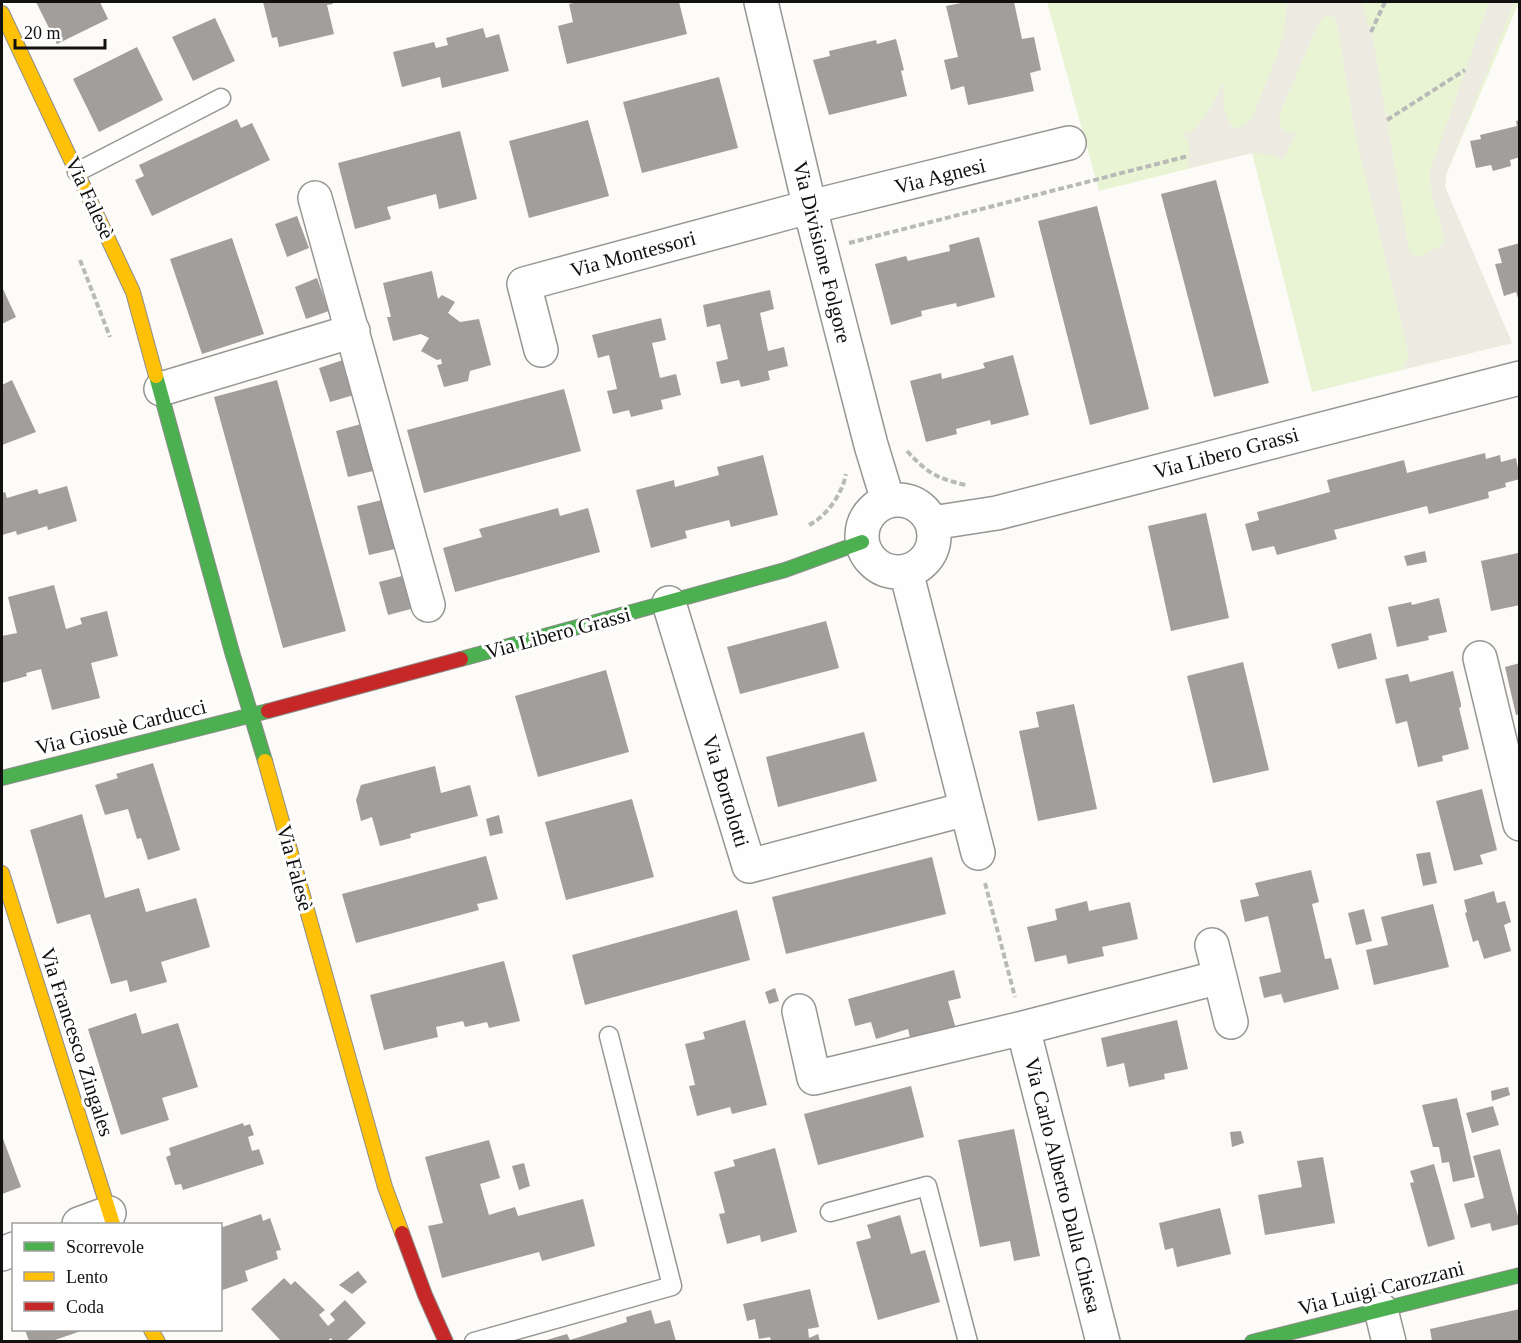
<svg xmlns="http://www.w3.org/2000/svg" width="1521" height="1343" viewBox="0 0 1521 1343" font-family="'Times New Roman',serif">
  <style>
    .green { fill: #e9f4d5 }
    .plaza { fill: #edeae1 }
    .building { fill: #a19e9c }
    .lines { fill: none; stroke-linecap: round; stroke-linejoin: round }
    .lane-casing { stroke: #979695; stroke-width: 21 }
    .street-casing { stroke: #979695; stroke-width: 36 }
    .fast-casing { stroke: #8d8d8b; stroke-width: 16 }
    .slow-casing { stroke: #8d8d8b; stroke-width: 16 }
    .jam-casing { stroke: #8d8d8b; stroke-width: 16 }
    .path { stroke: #b9b9b8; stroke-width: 4; stroke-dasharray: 6 3; stroke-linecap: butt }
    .lane { stroke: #fffefe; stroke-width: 18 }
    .street { stroke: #fffefe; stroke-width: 33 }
    .fast { stroke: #4caf50; stroke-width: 14 }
    .slow { stroke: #ffc107; stroke-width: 14 }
    .jam { stroke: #c62828; stroke-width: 14 }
    .labels { text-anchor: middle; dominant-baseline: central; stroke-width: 6; stroke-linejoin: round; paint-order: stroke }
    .street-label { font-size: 21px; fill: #111; stroke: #fff }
  </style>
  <rect width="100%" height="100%" fill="#fcfbf7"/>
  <!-- green -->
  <path class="green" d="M1047,2H1519L1446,175L1445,187L1512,343L1312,392L1252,153L1099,191Z"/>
  <!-- plaza -->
  <path class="plaza" d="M1287,2H1361L1373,39L1409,250L1411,254L1418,257L1441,246L1445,239L1433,199L1429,175L1489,2H1514L1446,175L1445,187L1512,343L1401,370L1406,364L1409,356L1355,133L1339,34L1334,17L1326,16L1319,22L1279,115V121L1282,129L1287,132L1296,133L1283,159L1273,155L1252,153L1188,168L1189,144L1183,134L1193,131L1200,123L1212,105L1224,82L1223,105L1229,122L1234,128L1242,127L1251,120L1276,58L1284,34Z"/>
  <!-- building -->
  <path class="building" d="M36,2H100L108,19L57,44Z
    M263,2H332L333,4L327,5L334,34L279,47L277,37L272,38Z
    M578,2H679L687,34L567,64L558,26L573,22L569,4Z
    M966,2H1014L1022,39L1034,37L1041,70L1030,73L1034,91L968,105L964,86L951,90L944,60L958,57L946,6Z
    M215,18L235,61L193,81L172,37Z
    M483,28L486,38L499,34L509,71L442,88L440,77L402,87L393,52L434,42L436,48L448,45L446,38Z
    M896,39L904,70L901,71L907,96L829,115L813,60L830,56L829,51L876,40L877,44Z
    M137,47L163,100L99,132L73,79Z
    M719,77L738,148L642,173L623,102Z
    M237,119L241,128L252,123L270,160L152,216L135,180L144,176L139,165Z
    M588,120L609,196L529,218L509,141Z
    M1520,120V157L1510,160L1511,166L1493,171L1491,165L1476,168L1470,141L1481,139L1480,135L1517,126L1516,121Z
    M460,131L477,199L439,209L436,194L387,207L391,219L355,229L338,163Z
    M1216,180L1269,383L1214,397L1161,194Z
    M1097,206L1149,409L1090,425L1038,221Z
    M297,216L309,248L287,257L275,224Z
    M979,237L995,297L957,307L956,303L921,311L922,316L891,325L875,264L906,256L908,261L950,251L949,245Z
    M232,238L264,334L202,354L170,259Z
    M1520,243V301H1519L1516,292L1504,296L1495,264L1502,263L1498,249Z
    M432,271L438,299L442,295L455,302L448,313L460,322L479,319L491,365L470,371L468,381L444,387L437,365L442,364L441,359L437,360L421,351L429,338L421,334L393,341L387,317H391L383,283Z
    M317,278L329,311L306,319L295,287Z
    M2,287L16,317L2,324Z
    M770,290L774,309L760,313L768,351L784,347L788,366L768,371L770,380L741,387L739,380L721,384L716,362L728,359L720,324L707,327L703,305Z
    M661,318L666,340L652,343L660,378L676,374L681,395L661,400L663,409L631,417L629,410L613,414L607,391L617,389L609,355L598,358L592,335Z
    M1013,355L1029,415L991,425L990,420L956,429L957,434L926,442L910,381L941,373L942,379L985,368L983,363Z
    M343,360L354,395L330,402L319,368Z
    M12,380L36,432L2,445V385Z
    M277,380L346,631L283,648L214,397Z
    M564,389L581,451L424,493L407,430Z
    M361,424L373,471L348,477L336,431Z
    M1485,453L1486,459L1500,455L1501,462L1516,458L1520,479L1505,483L1506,487L1488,492L1489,498L1429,514L1427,506L1334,530L1337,539L1277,555L1274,546L1252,551L1245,524L1259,520L1257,512L1330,492L1327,480L1404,460L1407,473Z
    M763,455L778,515L731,527L729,520L685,531L687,538L651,548L636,490L674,480L675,487L719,475L717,467Z
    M67,486L77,521L48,530L47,526L17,535L16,531L2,535V493L5,492L7,498L37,489L39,494Z
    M382,500L395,549L369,555L357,506Z
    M558,508L560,516L588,508L600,552L455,592L443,548L482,537L479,529Z
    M1206,513L1229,618L1171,631L1148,526Z
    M1425,551L1427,562L1407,566L1404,556Z
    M1518,553L1520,605L1491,611L1481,561Z
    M402,576L411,609L388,615L379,582Z
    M54,585L66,629L82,624L80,618L107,611L118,656L91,663L100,698L52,710L41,669L26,673L27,676L2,683V636L17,633L8,597Z
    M1439,598L1447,632L1428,636L1429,640L1397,647L1388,607L1411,602L1412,605Z
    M826,621L839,668L740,694L727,647Z
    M1371,633L1377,659L1338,669L1331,644Z
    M1243,662L1269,770L1213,783L1187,676Z
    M1520,663V714L1516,715L1505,667Z
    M606,670L629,752L538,777L515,696Z
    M1453,671L1461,704V707L1459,708L1469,749L1442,756L1443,761L1418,767L1407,721L1396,724L1385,679L1408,674L1410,682Z
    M1074,704L1097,809L1038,821L1019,731L1039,727L1036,712Z
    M864,732L877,781L778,807L766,757Z
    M153,763L180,850L148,860L141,838L137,839L128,809L105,815L95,785L118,778L116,774Z
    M435,766L441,793L470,785L478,816L410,834L411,838L380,846L372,817L361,821L356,800L361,785Z
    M1482,789L1497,850L1480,855L1483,864L1454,871L1436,801Z
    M632,799L654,877L566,900L545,822Z
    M82,814L105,898L139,888L146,912L196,898L210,947L161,962L167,982L130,992L127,980L111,984L90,914L57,924L30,830Z
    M499,815L503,833L490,836L486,819Z
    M1430,852L1437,883L1423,886L1416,854Z
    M486,856L498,899L477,904L479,910L356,943L342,894Z
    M932,857L946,914L786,954L772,897Z
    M1311,870L1319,902L1312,904L1325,959L1331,958L1339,989L1284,1003L1281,994L1264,998L1259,977L1281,972L1268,916L1245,922L1240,900L1259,896L1255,883Z
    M1494,891L1497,903L1505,901L1511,922L1504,925L1511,951L1484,959L1478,940L1473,942L1465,913L1467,912L1464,900Z
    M1087,901L1089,911L1130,902L1138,939L1102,947L1104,956L1068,964L1066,955L1035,962L1027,927L1057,920L1055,909Z
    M1433,904L1449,967L1374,985L1366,950L1388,945L1381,917Z
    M1364,909L1372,941L1356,945L1348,913Z
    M737,910L750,960L585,1005L572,955Z
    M504,961L520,1021L489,1028L487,1022L465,1027L463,1021L436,1027L438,1037L384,1050L370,995Z
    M954,970L961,998L948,1001L956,1029L911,1041L908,1029L876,1039L871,1022L855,1026L848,999Z
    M775,988L779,1001L769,1004L765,992Z
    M136,1013L142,1034L178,1023L198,1087L162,1098L169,1120L121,1135L88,1029Z
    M745,1020L767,1105L732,1114L730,1107L697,1116L689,1086L695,1085L685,1044L705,1039L703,1032Z
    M1177,1020L1188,1069L1164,1074L1165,1079L1129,1087L1124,1063L1107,1067L1101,1038Z
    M911,1086L924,1137L818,1165L804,1114Z
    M1508,1087L1510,1095L1492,1101L1491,1091Z
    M1457,1098L1475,1177L1453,1182L1449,1162L1442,1163L1439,1147H1433L1422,1105Z
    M1493,1106L1499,1125L1472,1133L1466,1113Z
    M243,1123L244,1126L250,1124L254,1135L248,1137L252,1151L259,1149L264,1164L183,1190L181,1184L175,1185L166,1157L171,1155L169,1148Z
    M1014,1129L1040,1256L1014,1261L1010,1241L980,1247L958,1140Z
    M1241,1131L1244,1143L1232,1147L1230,1132Z
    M2,1136L21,1187L2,1194Z
    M489,1140L500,1178L480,1184L489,1215L515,1207L518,1216L583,1199L595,1246L542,1261L539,1252L442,1278L428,1226L443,1223L425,1157Z
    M775,1148L797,1232L761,1242L760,1235L727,1244L719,1214L725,1213L714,1172L735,1166L733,1160Z
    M1500,1149L1520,1224L1492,1231L1490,1223L1471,1228L1464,1204L1484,1198L1473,1156Z
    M1323,1157L1335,1223L1265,1235L1258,1195L1302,1187L1297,1161Z
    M524,1163L530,1186L519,1190L512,1166Z
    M1434,1164L1455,1239L1428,1247L1410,1183L1414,1182L1410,1171Z
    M1220,1208L1231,1254L1177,1267L1173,1248L1165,1250L1159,1223Z
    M261,1214L263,1221L270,1218L281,1250L276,1251L278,1259L245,1271L248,1281L220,1291V1228Z
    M900,1215L911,1254L925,1250L940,1302L878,1320L856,1242L871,1238L867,1225Z
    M358,1271L367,1282L352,1294L339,1285Z
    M284,1278L291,1285L295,1281L325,1310L319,1315L328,1326L335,1320L330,1314L345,1300L366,1323L346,1341H333L331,1338L327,1341H281L251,1309Z
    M810,1289L819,1327L808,1329L809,1338L818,1334L820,1341H771L770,1337L759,1339L755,1319L747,1321L743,1304Z
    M1520,1309V1341H1432L1430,1329Z
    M651,1310L655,1324L670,1320L676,1341H543L567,1334L570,1340L627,1322L626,1317Z
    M25,1330H84L52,1341H29Z"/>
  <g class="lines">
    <defs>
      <path id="lane" d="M77,172L221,98
        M830,1212L927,1186L968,1342
        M474,1342L672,1286L609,1036"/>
      <path id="street" d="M761,2L810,208L871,445L888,501
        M315,198L428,605
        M541,350L524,284L790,212L1069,143
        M161,389L353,331
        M862 536a36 36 0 1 1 72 0a36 36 0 1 1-72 0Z
        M932,523L997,513L1520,378
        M906,571L978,853
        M669,603L749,866L966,809
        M1480,658L1520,824
        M1212,945L1231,1022
        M799,1011L814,1078L1023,1028L1220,977
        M1023,1028L1103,1342
        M79,1224L109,1213
        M2,1254L14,1249
        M1381,1310L1389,1342"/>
      <path id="fast" d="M156,376L232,652L265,761
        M461,659L785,570L862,542
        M2,778L268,711
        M1252,1342L1520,1275"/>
      <path id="slow" d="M2,13L133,292L156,376
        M265,761L385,1187L402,1233
        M2,873L113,1224
        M151,1330L158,1342"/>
      <path id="jam" d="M268,711L461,659
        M402,1233L425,1295L446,1342"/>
    </defs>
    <!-- lane casing -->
    <use href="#lane" class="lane-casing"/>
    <!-- street casing -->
    <use href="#street" class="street-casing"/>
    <!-- fast casing -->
    <use href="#fast" class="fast-casing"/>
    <!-- slow casing -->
    <use href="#slow" class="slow-casing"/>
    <!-- jam casing -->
    <use href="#jam" class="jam-casing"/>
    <!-- path -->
    <path class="path" d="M1371,32L1385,2
      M1387,120L1465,70
      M849,243L1188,156
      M80,260L110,337
      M907,451C927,473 938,479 966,485
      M809,525C827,516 842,494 846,474
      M985,883L1015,997"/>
    <!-- lane -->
    <use href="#lane" class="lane"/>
    <!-- street -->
    <use href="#street" class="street"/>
    <!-- fast -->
    <use href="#fast" class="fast"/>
    <!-- slow -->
    <use href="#slow" class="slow"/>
    <!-- jam -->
    <use href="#jam" class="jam"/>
  </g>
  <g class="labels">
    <!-- street labels -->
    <g class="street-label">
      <text transform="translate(940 176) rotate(-14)">Via Agnesi</text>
      <text transform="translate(90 198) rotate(65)">Via Falesè</text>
      <text transform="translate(822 252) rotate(76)">Via Divisione Folgore</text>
      <text transform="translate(633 254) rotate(-15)">Via Montessori</text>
      <text transform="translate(1226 453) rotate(-15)">Via Libero Grassi</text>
      <text transform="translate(558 633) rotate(-15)">Via Libero Grassi</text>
      <text transform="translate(121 727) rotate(-14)">Via Giosuè Carducci</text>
      <text transform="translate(726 791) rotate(73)">Via Bortolotti</text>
      <text transform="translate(295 868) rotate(75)">Via Falesè</text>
      <text transform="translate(77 1042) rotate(72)">Via Francesco Zingales</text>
      <text transform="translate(1063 1185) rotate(76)">Via Carlo Alberto Dalla Chiesa</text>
      <text transform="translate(1381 1288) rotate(-14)">Via Luigi Carozzani</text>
    </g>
  </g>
  <!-- border -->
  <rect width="1521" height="1343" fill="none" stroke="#111111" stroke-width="6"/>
  <!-- legend -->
  <rect x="12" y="1223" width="210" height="108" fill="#ffffff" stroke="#a0a0a0" stroke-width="1.5"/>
  <rect x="24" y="1242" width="30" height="9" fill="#4caf50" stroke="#a0a0a0" stroke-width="1.5"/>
  <text x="66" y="1253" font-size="18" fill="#111111">Scorrevole</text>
  <rect x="24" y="1272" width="30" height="9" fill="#ffc107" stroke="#a0a0a0" stroke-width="1.5"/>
  <text x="66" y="1283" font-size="18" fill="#111111">Lento</text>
  <rect x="24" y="1302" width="30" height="9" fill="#c62828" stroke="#a0a0a0" stroke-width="1.5"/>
  <text x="66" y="1313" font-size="18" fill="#111111">Coda</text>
  <!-- scale -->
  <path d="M15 39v9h90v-9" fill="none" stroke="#111111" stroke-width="3"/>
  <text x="24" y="39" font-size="18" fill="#111111" stroke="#ffffff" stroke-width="4.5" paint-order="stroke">20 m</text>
</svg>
